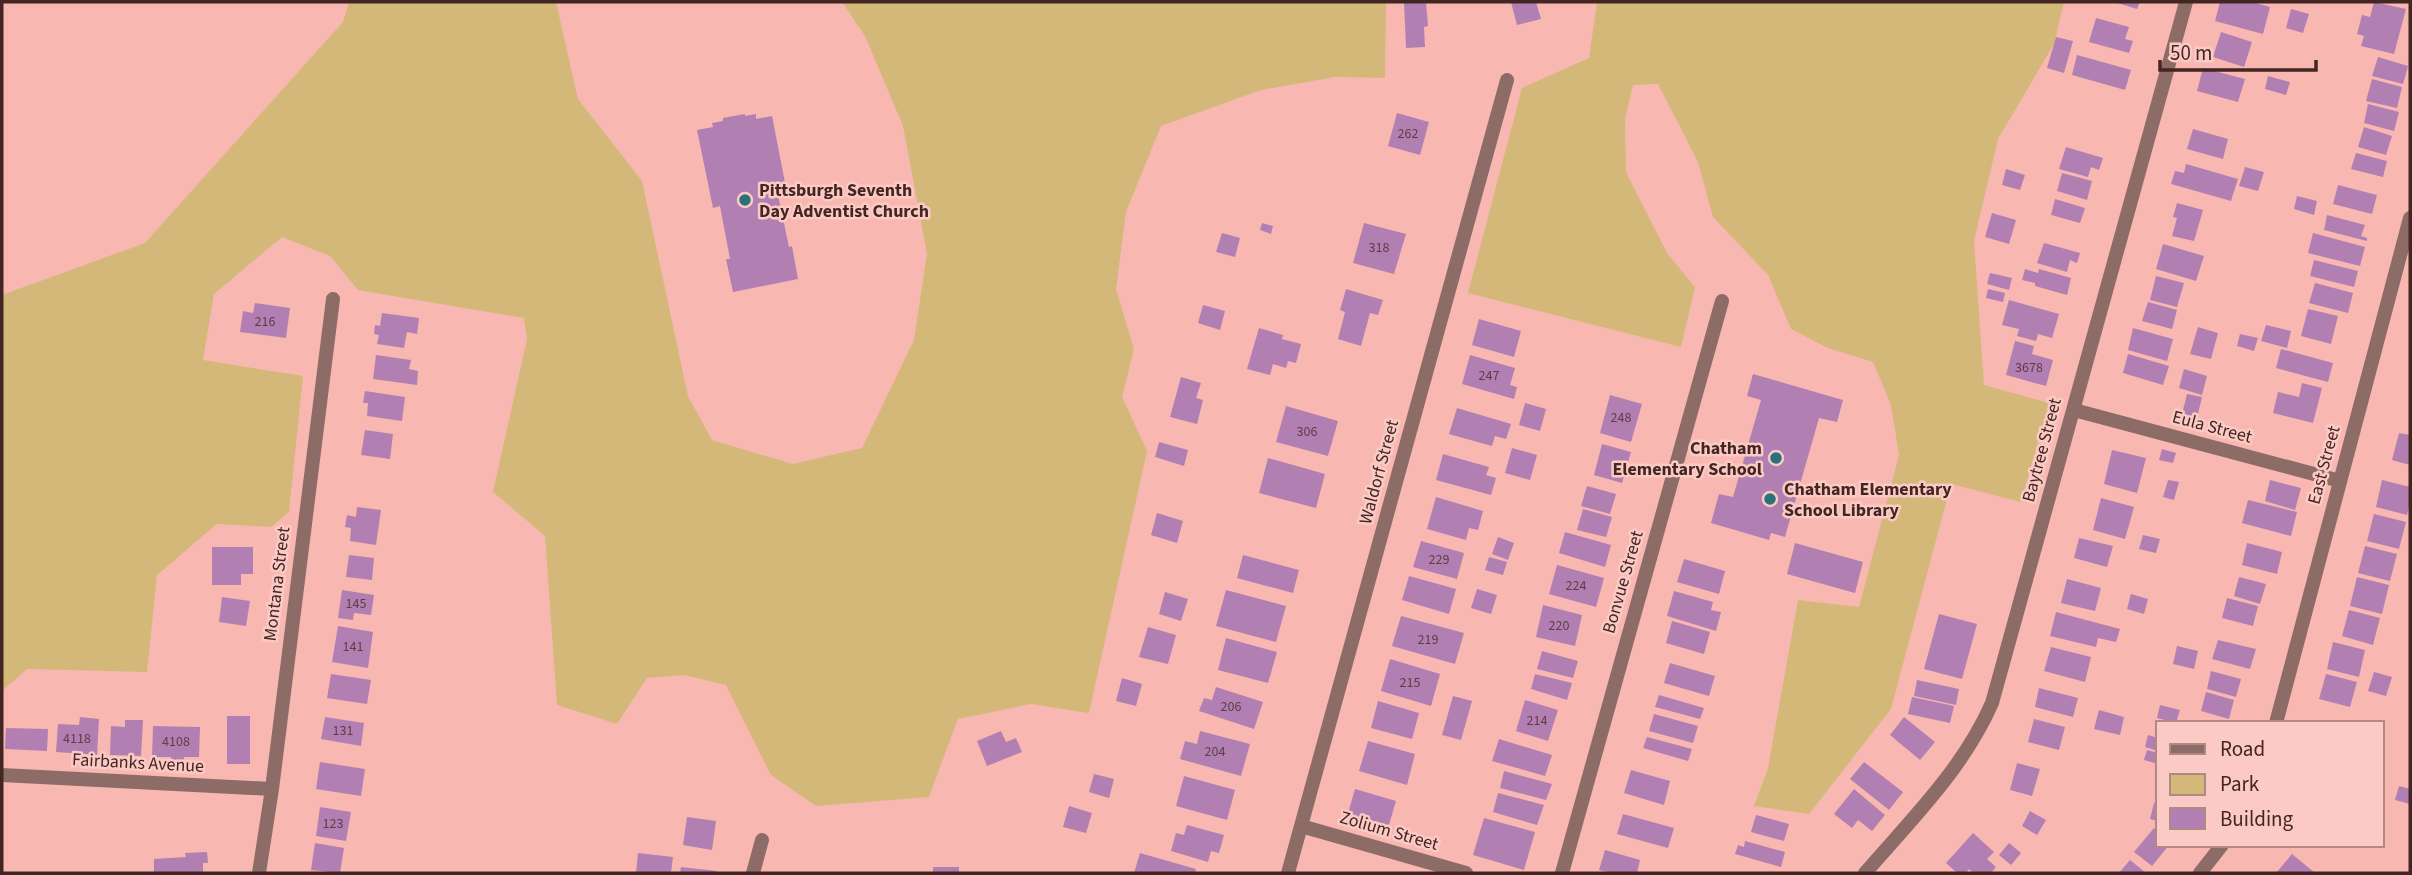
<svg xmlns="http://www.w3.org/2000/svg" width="2412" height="875" viewBox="0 0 2412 875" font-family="'Source Sans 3',sans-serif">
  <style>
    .green { fill: #d4b87a }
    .building { fill: #b27fb3 }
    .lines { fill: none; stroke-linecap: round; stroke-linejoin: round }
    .minor { stroke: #8d6c68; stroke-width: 14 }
    .tertiary { stroke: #8d6c68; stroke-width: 14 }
    .poi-dot { fill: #29727b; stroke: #fbcac4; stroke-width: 2.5 }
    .labels { text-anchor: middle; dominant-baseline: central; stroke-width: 5; stroke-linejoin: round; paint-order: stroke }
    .number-label { font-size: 14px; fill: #5f3c46 }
    .poi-label { font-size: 18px; font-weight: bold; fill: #432522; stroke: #fbcac4; text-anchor: start }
    .street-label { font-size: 18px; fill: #432522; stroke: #fbcac4 }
  </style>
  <rect width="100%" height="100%" fill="#f8b8b1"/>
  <!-- green -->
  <path class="green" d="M349,2H556L578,99L642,181L688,396L712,440L793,464L862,448L914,340L927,254L903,126L865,36L842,2H1386L1385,78L1335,77L1261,90L1161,126L1126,212L1116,289L1134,349L1122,397L1147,451L1089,713L1031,704L958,719L929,797L816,806L771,775L726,685L684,675L647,678L617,724L557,705L545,536L493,492L527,339L524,318L358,290L330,256L282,237L214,294L203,360L303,376L289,512L271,527L217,524L157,575L147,672L27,669L2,691V295L145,243L343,22Z
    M1597,2H2064L2054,44L1998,139L1974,241L1984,385L2049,403L2021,502L1951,484L1891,709L1809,814L1754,806L1768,768L1798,600L1859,607L1899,455L1891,405L1873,362L1828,348L1791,329L1768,275L1713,217L1698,162L1658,84L1633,85L1625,119L1626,172L1667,253L1695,287L1681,347L1468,293L1522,88L1589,58Z"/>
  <!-- building -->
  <path class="building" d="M1404,2H1426L1428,26L1424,27L1425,47L1406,48Z
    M1511,2H1536L1541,19L1517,25Z
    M2114,2H2140L2137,9Z
    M2220,2H2252L2270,7L2263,34L2215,21Z
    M2374,2L2406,9L2394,54L2361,46L2364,36L2357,34L2362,15L2370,17Z
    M2291,9L2309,14L2303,33L2286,28Z
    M2096,18L2129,27L2125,39L2133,41L2129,53L2089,42Z
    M2221,32L2252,42L2244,67L2213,57Z
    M2056,37L2073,41L2064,73L2047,68Z
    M2077,55L2131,70L2125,90L2072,75Z
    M2378,57L2408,66L2403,84L2372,76Z
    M2203,68L2245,79L2238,102L2197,91Z
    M2268,76L2290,82L2286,95L2265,89Z
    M2372,79L2402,87L2397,108L2366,101Z
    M2368,104L2399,112L2394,131L2364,123Z
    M1397,113L1429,122L1420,155L1388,146Z
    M745,114V116L756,114V119L772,116L787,193L778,195L789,247L792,246L798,279L733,292L726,259H730L720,206L713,208L697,130L713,127L712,123L723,121V118Z
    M2364,127L2392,136L2386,155L2358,147Z
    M2193,129L2228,139L2223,159L2187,149Z
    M2066,147L2103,158L2099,170L2091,167L2088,177L2059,169Z
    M2356,153L2387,161L2383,177L2351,169Z
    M2186,164L2238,179L2231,201L2171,184L2175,171L2184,173Z
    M2245,167L2264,172L2258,191L2239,186Z
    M2006,169L2025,175L2020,190L2002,185Z
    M2062,173L2092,181L2087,200L2057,191Z
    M2338,185L2377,195L2372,214L2333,204Z
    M2297,196L2317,201L2314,215L2294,209Z
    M2055,199L2085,208L2080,223L2051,215Z
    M2177,203L2203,210L2194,241L2172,236L2177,218L2173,217Z
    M1992,213L2016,220L2009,244L1985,237Z
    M2327,215L2365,225L2361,236L2367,238V241L2324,230Z
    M1262,223L1273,226L1271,234L1260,230Z
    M1364,223L1406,234L1394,274L1353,263Z
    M1222,233L1240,238L1235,257L1216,252Z
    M2313,233L2365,247L2360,266L2308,253Z
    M2044,243L2080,253L2077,263L2070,260L2067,272L2037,263Z
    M2163,244L2204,256L2196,281L2156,269Z
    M2314,260L2358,271L2354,287L2310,276Z
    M2025,269L2038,273L2039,269L2071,278L2067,295L2035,286V283L2022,280Z
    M1990,273L2012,278L2009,290L1987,284Z
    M2156,276L2184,283L2177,307L2150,300Z
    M2315,283L2353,293L2348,313L2309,303Z
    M1346,289L1383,300L1378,315L1370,313L1361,346L1338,339L1345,312L1340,310Z
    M1988,289L2005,293L2003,302L1986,298Z
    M2009,300L2059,314L2052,338L2038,334L2036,341L2017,336L2019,329L2002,325Z
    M2148,302L2177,310L2172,329L2142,321Z
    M255,303L290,308L286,338L240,332L243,311L253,313Z
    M1203,305L1225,311L1220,330L1198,323Z
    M2308,309L2338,316L2331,344L2301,336Z
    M382,313L419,318L417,334L407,332L404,348L377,344L379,335L374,334L375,325L380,326Z
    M1479,319L1521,331L1514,357L1472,345Z
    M2266,325L2291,331L2287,348L2261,341Z
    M2198,327L2218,333L2211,359L2190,354Z
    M1259,328L1283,335L1282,339L1301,344L1296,363L1288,361L1286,368L1273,364L1270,375L1247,369Z
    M2133,328L2173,339L2167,361L2128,350Z
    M2240,334L2258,338L2254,351L2237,346Z
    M2015,341L2034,346L2032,354L2053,360L2046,386L2006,375Z
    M2281,349L2333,363L2328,382L2276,368Z
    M2128,354L2169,366L2163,385L2123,373Z
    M376,355L411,360L409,369L418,371L417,385L373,379Z
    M1470,355L1515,368L1510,385L1517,387L1514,399L1462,384Z
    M2184,369L2207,376L2202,395L2179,388Z
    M1753,374L1843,400L1837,422L1819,418L1785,537L1771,533L1769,540L1711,523L1719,494L1733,497L1761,400L1747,396Z
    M1181,377L1201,383L1196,398L1203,400L1197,424L1170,417Z
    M2302,383L2322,388L2313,423L2273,413L2278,392L2299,397Z
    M365,391L405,397L402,421L367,416L368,403H363Z
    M2187,394L2202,397L2197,418L2182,414Z
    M1610,395L1642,404L1631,442L1600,433Z
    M1525,403L1546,409L1540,431L1519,425Z
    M1286,406L1338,421L1328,456L1276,442Z
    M1457,408L1511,424L1506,439L1495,436L1492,446L1449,434Z
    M365,430L393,434L390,459L361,455Z
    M2399,433L2410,435V465L2392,460Z
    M1159,442L1188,450L1184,466L1155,457Z
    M1602,444L1631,452L1622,483L1594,475Z
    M1512,448L1537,455L1530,480L1505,473Z
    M2162,449L2176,453L2173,463L2159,460Z
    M2112,450L2146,458L2137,493L2104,484Z
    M1443,454L1489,467L1486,475L1496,478L1491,495L1436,480Z
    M1268,458L1325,474L1316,508L1259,493Z
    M2168,480L2179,482L2174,500L2163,497Z
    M2270,480L2301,488L2295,510L2265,501Z
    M2382,480L2410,487V503L2407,515L2376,507Z
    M1587,486L1616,494L1610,514L1581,506Z
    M1436,497L1483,511L1478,530L1469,528L1466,540L1427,529Z
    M2101,498L2134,507L2125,539L2093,530Z
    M2248,500L2297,512L2291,536L2242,523Z
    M357,507L381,510L376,545L350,541L351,528L345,527L347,515L356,517Z
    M1583,509L1612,517L1606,537L1577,530Z
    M1157,513L1183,521L1177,543L1151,535Z
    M2374,514L2406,522L2399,549L2367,541Z
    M1565,532L1611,545L1605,567L1559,553Z
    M2143,535L2160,539L2156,553L2139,549Z
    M1498,537L1514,543L1508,560L1492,554Z
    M2079,538L2113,546L2107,567L2074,558Z
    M1421,541L1464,553L1457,579L1413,567Z
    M1795,543L1863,562L1855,593L1787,574Z
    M2247,543L2282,552L2277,574L2242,565Z
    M2365,546L2397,554L2390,581L2358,573Z
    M212,547H253V574H241V585H212Z
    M349,555L374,558L372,580L346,577Z
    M1243,555L1299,570L1293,593L1237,578Z
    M1489,557L1507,562L1503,575L1485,570Z
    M1684,559L1725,571L1719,594L1677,582Z
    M1557,565L1604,578L1596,607L1549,594Z
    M1409,576L1456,589L1449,614L1402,600Z
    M2239,577L2266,584L2260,604L2234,596Z
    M2357,577L2389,585L2382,614L2350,606Z
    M2067,579L2101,588L2095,611L2061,603Z
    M1477,589L1497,595L1491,614L1471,608Z
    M342,590L374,595L371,615L354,613L353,620L338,618Z
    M1226,590L1286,606L1276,642L1216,626Z
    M1674,591L1713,602L1711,610L1721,612L1716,631L1667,616Z
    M1165,592L1188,599L1181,621L1159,614Z
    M2131,594L2148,599L2144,614L2127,609Z
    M222,597L250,601L246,626L219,622Z
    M2227,598L2258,606L2253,626L2222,618Z
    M1543,605L1582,615L1575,646L1536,637Z
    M2349,610L2380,618L2373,645L2342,636Z
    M2056,612L2120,629L2116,642L2098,638L2096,647L2050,636Z
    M1939,614L1977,624L1962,679L1924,669Z
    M1401,616L1464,633L1455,664L1392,646Z
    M1672,621L1710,632L1704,654L1666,643Z
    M338,626L373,632L368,668L332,662Z
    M1148,627L1176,635L1168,664L1139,657Z
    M1226,638L1277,652L1268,683L1218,670Z
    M2218,640L2256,649L2250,669L2212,659Z
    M2333,642L2365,650L2359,677L2327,669Z
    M2177,646L2198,651L2194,669L2173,664Z
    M2051,647L2091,657L2085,682L2044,671Z
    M1542,651L1578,661L1573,678L1537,669Z
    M1390,659L1440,674L1431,706L1381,691Z
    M1670,663L1715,676L1709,696L1664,683Z
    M2211,671L2241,679L2236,697L2207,689Z
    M2374,672L2392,677L2386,696L2368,691Z
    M331,674L371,680L367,704L327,698Z
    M1535,674L1572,683L1567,700L1531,689Z
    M2326,674L2357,682L2350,707L2319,699Z
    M1122,678L1142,684L1136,706L1116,701Z
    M1917,680L1959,689L1956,705L1914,696Z
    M1216,687L1263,702L1254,729L1199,711L1204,698L1212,700Z
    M2039,688L2078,698L2073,717L2035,707Z
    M2206,692L2234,700L2229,719L2201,711Z
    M1659,695L1704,708L1700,719L1655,707Z
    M1453,696L1472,701L1461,740L1442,735Z
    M1912,697L1954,706L1950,723L1908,714Z
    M1525,700L1558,710L1548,741L1516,731Z
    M1378,701L1419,713L1412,739L1371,728Z
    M2160,705L2180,710L2176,723L2157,718Z
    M2099,710L2124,717L2120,735L2094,729Z
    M1654,714L1698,726L1693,743L1649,731Z
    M227,716H250V764H227Z
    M80,717L99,719L97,755L56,752L58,724L79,725Z
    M325,717L364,723L361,746L321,739Z
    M1904,717L1935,742L1920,760L1890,735Z
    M2034,719L2065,727L2059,750L2028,742Z
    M125,720H143L141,756L110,755L111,726L125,727Z
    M153,726L200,727L199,757H184L183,767L171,766V757H152Z
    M6,728L48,729L47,751L5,749Z
    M1001,731L1006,742L1016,738L1022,752L987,766L977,741Z
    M1200,731L1250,744L1241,776L1180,759L1185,741L1197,744Z
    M2148,735L2158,738V751L2145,747Z
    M1647,737L1692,749L1688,761L1643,748Z
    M1499,739L1552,755L1545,776L1492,761Z
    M1368,741L1415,754L1407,785L1359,771Z
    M2147,750L2158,753V764L2144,760Z
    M320,762L365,769L361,796L316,789Z
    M1864,762L1903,792L1889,810L1850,779Z
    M2017,763L2040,769L2032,796L2010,790Z
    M1631,770L1670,781L1664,805L1624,793Z
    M1504,771L1552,784L1546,800L1500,788Z
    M1094,774L1114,779L1109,798L1089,792Z
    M1184,776L1235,790L1227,820L1176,806Z
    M2399,786L2410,789V804L2395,800Z
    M1355,789L1396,801L1388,828L1347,817Z
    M1854,789L1885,815L1872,831L1858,820L1852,828L1834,814Z
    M1498,793L1544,805L1537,825L1493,812Z
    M2154,803L2158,804V821L2150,819Z
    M1069,806L1092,813L1086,833L1063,827Z
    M320,807L351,812L346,841L316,836Z
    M2030,811L2046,820L2037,835L2022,826Z
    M1623,814L1674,828L1668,848L1617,834Z
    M1756,815L1789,824L1784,841L1751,832Z
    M687,817L716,821L712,850L683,845Z
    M1484,818L1535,832L1524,870L1473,855Z
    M1187,825L1224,835L1219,853L1211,851L1208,862L1171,851L1176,833L1184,835Z
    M2154,828L2158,831V845H2169L2152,866L2134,852Z
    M1973,833L1994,852L1987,859L1996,867L1991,873H1973L1969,869L1966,873H1957L1946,863Z
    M1745,841L1785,852L1781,867L1735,854L1738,845L1744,847Z
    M315,843L344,848L340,873L311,870Z
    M2009,843L2021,853L2011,865L1999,855Z
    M1605,850L1640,860L1637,873H1612L1599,870Z
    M207,852L208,863H203V873H154V859L186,857L185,853Z
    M638,853L673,857L671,873H636Z
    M1140,853L1196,869L1195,873H1134Z
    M2292,854L2315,873H2276Z
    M2130,860L2146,873H2119Z
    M681,867L717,871L716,873H680Z
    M933,867H959V873H933Z"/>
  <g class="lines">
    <!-- minor -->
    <path class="minor" d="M2074,410L2340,481
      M2,775L272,789
      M1301,826L1466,873
      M259,873L272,789L333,299
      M753,873L762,840
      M1288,873L1507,80
      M1562,873L1722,301"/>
    <!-- tertiary -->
    <path class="tertiary" d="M2276,723L2410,218
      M1865,873C1911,820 1963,769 1992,703L2186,2
      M2200,873L2222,845"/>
  </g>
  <!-- markers -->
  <g class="poi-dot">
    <circle cx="745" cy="200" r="7"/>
    <circle cx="1776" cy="458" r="7"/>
    <circle cx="1770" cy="499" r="7"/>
  </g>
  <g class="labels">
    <!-- number labels -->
    <g class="number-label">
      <text x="1408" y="134">262</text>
      <text x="1379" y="248">318</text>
      <text x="265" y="322">216</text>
      <text x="2029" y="368">3678</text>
      <text x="1489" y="376">247</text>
      <text x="1621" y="418">248</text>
      <text x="1307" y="432">306</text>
      <text x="1439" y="560">229</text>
      <text x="1576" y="586">224</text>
      <text x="356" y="604">145</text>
      <text x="1559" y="626">220</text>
      <text x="1428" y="640">219</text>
      <text x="353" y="647">141</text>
      <text x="1410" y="683">215</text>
      <text x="1231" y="707">206</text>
      <text x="1537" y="721">214</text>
      <text x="343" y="731">131</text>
      <text x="77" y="739">4118</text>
      <text x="176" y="742">4108</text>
      <text x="1215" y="752">204</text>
      <text x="333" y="824">123</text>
    </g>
    <!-- poi labels -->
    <g class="poi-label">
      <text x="759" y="190">Pittsburgh Seventh<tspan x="759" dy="21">Day Adventist Church</tspan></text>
      <text x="1762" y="448" text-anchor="end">Chatham<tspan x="1762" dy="21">Elementary School</tspan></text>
      <text x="1784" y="489">Chatham Elementary<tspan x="1784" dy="21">School Library</tspan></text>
    </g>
    <!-- street labels -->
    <g class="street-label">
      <text transform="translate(2212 427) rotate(15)">Eula Street</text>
      <text transform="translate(2042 450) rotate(-75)">Baytree Street</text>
      <text transform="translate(2324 465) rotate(-75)">East Street</text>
      <text transform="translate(1379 472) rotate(-75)">Waldorf Street</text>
      <text transform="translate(1623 582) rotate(-74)">Bonvue Street</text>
      <text transform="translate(277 584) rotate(-83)">Montana Street</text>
      <text transform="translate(138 763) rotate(3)">Fairbanks Avenue</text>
      <text transform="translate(1389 831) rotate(16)">Zolium Street</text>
    </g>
  </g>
  <!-- border -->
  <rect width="2412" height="875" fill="none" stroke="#432522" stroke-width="7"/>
  <!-- legend -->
  <rect x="2156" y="721" width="228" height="126" fill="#fbcac4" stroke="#b18883" stroke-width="2"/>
  <rect x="2170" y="744" width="35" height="10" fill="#8d6c68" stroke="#b18883" stroke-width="2"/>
  <text x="2220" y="756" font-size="21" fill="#432522">Road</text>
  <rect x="2170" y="774" width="35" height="21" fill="#d4b87a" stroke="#b18883" stroke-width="2"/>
  <text x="2220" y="791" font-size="21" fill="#432522">Park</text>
  <rect x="2170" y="808" width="35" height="21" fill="#b27fb3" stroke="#b18883" stroke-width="2"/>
  <text x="2220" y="826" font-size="21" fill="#432522">Building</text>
  <!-- scale -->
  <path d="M2160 60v10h156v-10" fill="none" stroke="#432522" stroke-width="3.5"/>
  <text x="2170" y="60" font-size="21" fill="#432522" stroke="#fbcac4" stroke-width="5" paint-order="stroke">50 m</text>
</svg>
